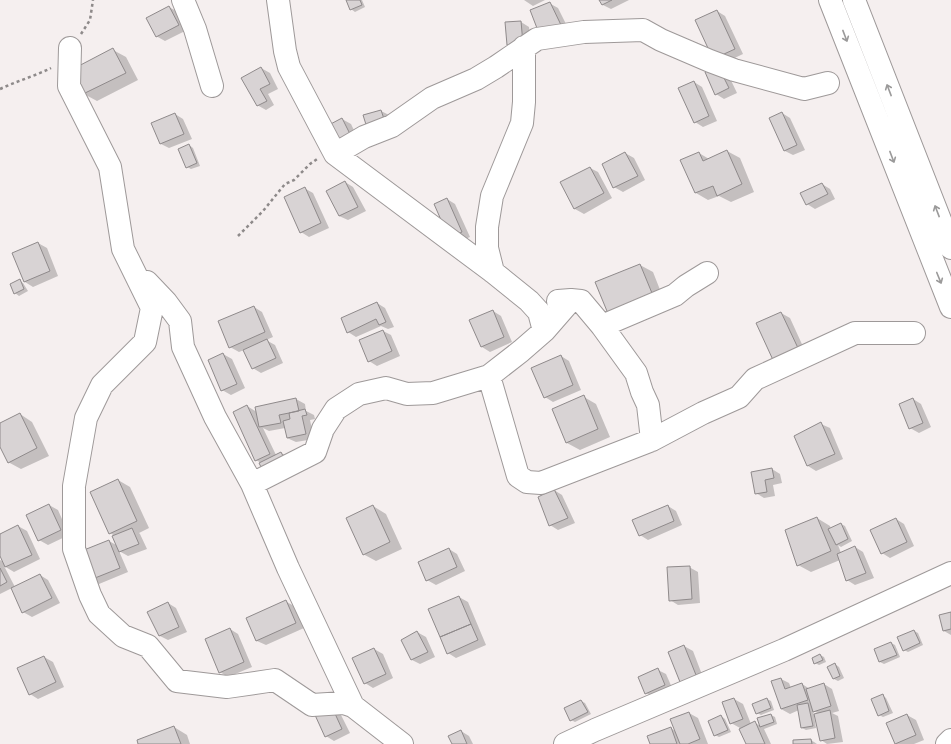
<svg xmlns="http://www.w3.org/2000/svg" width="951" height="744" viewBox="0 0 951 744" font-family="Signika,sans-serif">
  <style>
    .shadow { fill: #0003; fill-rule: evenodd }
    .building { fill: #d8d3d4; stroke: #8f8a8b }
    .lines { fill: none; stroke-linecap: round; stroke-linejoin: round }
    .minor-casing { stroke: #9e9999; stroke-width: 24 }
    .major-casing { stroke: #9e9999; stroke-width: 24 }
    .path { stroke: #8e8a8a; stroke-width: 2.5; stroke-dasharray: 3 3; stroke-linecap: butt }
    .minor { stroke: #fff; stroke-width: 22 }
    .major { stroke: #fff; stroke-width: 22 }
    .oneway { stroke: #9b9a9a }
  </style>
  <rect width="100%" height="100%" fill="#f5efef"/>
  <!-- shadow -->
  <path class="shadow" d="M347,0H362L365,7L355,12L351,9Z
    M524,0H545L533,6Z
    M600,0H629L611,9L603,5Z
    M549,3L558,8L569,30L541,35Z
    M169,7L178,12L187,30L165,41L156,36Z
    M717,11L725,16L743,54L722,64Z
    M521,22L529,27L531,48L517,49L508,44Z
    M113,50L126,57L138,80L97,101L84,94Z
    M261,68L270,73L278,89L268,94L274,105L266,110L257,105Z
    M727,72L737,93L724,99L716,94Z
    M694,82L702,87L717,121L703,127L695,122Z
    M381,111L389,115L394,130L364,115Z
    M782,113L790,118L805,150L793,155L785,151L770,119Z
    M175,114L183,119L192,139L169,148L161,144Z
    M342,119L351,124L361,145L345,153Z
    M189,145L193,148L200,166L191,169L187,167Z
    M727,151L740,158L754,192L731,202L719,196L708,200L696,193L699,153L709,159Z
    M625,153L634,158L645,180L623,192L614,187Z
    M590,168L598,172L612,198L584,214L575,209L562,183Z
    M345,182L353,187L366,211L348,220L339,216Z
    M822,184L830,189L835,199L815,209L807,204Z
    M304,188L313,193L329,228L309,237L301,232Z
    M447,199L455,204L470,237L458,242Z
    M38,243L47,248L58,276L33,287L25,282L13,254Z
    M640,265L653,272L666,305L623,323Z
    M20,281L23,283L28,291L19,296L15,293Z
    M377,303L385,308L394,327L388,329L381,326L356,337L348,332Z
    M254,307L262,312L273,337L266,340L275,345L283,363L261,373L253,368L244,350L239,352L230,347Z
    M493,311L501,316L512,342L490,352L482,347L471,320Z
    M781,313L790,318L806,353L774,359Z
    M383,331L391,335L400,356L377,366L369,361Z
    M223,354L232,359L245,388L231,395L222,390Z
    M561,356L569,361L581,390L553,402L545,397Z
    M584,397L596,404L610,437L580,450L567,443L553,410Z
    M296,399L305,404L306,411L314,415L315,419L310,420L314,439L296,442L287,438L285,428L269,431L263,428L276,455L281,453L285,455L289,462L261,463L256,460L247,406L257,412L256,407Z
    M913,399L921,404L931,427L919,433L910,428Z
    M20,414L32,422L49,456L21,469L8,462L0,445V424Z
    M821,424L830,428L843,459L816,471L808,466Z
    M772,469L780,474L782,483L773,485L775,496L764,498L756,493Z
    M118,480L130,487L149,528L139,533L140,534L147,549L128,556L119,551L128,572L99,584L91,579L109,541L118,546L115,536L110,533Z
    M554,490L562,495L575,523L558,530L550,525Z
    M49,505L58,510L69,535L48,545L39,540Z
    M373,506L386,514L402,549L376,561L363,554Z
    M668,506L676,511L682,525L648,540L640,535Z
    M817,518L830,526L831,529L841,524L845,526L852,541L841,547L838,545L841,553L855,547L863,552L874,578L855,585L847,580L840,560L811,572L798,565Z
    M896,519L904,524L914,546L890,558L882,553Z
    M18,526L27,531L40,559L14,572L4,566L15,587L40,575L48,580L60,603L32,617L23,612L12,588L0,594V560L4,562L0,554V534Z
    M449,549L457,554L465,571L436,585L427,580Z
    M689,567L698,572L700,603L678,605L670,600Z
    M459,597L468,602L486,645L456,658L448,653Z
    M285,601L294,606L304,628L266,645L257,641L247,618Z
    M168,603L176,608L187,632L168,640L160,636Z
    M951,613V635L944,631Z
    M230,629L238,634L252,667L228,677L220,672Z
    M914,631L918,633L923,645L908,652L904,650Z
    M417,632L426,637L435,657L420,664L412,660Z
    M891,643L895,645L900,657L884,664L880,662Z
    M684,646L693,651L706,685L670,652Z
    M374,649L383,654L393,678L373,688L365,683Z
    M820,655L824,657L826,662L819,665L815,663Z
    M44,657L53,662L64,687L38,699L30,694Z
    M835,664L839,667L844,678L838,681L834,679Z
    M658,670L666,674L673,690L655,698L646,693Z
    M781,679L789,683L791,688L802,684L810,689L824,684L832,689L839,711L832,713L838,716L843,742L827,744L821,740L816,715L814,716L816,728L806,730L802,728L799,710L790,714L781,709ZM813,711L820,714L814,715Z
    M882,695L886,698L893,713L883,717L879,715Z
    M734,699L743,704L751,724L755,723L761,726L771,715L775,717L777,724L764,729L771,744H748L740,728L731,723Z
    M767,699L771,701L774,710L761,715L757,713Z
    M581,701L585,703L591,714L575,722L571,720Z
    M340,713L350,733L334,741L326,736L316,715Z
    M689,713L698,718L708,744H651L671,728L676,732Z
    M907,715L916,720L924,740L914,744H897L896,743Z
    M721,716L725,719L731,732L719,737L715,735Z
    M174,727L187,735L190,744H139Z
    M461,731L469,736L473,744H453Z
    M811,740L817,744H794Z"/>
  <!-- building -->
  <path class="building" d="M346,0H360L362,5L350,10Z
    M599,0H612L602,5Z
    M550,2L561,25L540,36L530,10Z
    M169,6L179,25L156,37L146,18Z
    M717,10L735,49L713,59L695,20Z
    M521,21L523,44L507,45L505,22Z
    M113,48L126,73L83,94L71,70Z
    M718,66L729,88L715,95L705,72Z
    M261,67L270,84L260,89L267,101L257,106L241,78Z
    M694,81L709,116L694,123L678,88Z
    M381,110L386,125L368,131L363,115Z
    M782,112L797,145L784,151L769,118Z
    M175,113L184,134L160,144L151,123Z
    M342,118L353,140L336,149L325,127Z
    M189,144L197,163L186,168L178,149Z
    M727,150L742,184L717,196L713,186L695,193L680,160L699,152L703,161Z
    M625,152L638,176L613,188L602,164Z
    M590,167L604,193L574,209L560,182Z
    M345,181L358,207L339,216L326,191Z
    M822,183L828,194L806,205L800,193Z
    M305,187L321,223L300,233L284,197Z
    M447,198L462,232L449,238L434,204Z
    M38,242L50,271L24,282L12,253Z
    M640,264L654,298L609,316L595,282Z
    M20,279L24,289L14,294L10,284Z
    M377,302L386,322L379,325L376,319L347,333L341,318Z
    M254,306L265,332L229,348L218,321Z
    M493,310L504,337L481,347L469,320Z
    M781,312L798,348L773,360L756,323Z
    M383,330L392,351L368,362L359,340Z
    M267,339L276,358L252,369L243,350Z
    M223,353L237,384L221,391L208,360Z
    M561,355L573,385L544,398L531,368Z
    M584,395L598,429L566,443L552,409Z
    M296,398L299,411L279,415L281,423L259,427L255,407Z
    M913,398L923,423L909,429L899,404Z
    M247,405L270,454L255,461L233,412Z
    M305,409L307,415L302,416L306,434L287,438L283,421L290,419L289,413Z
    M20,413L37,448L8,463L0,447V423Z
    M821,422L835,454L807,466L794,436Z
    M281,452L285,460L263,471L259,463Z
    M772,468L774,478L765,480L767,492L755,494L751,472Z
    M118,479L137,521L109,534L90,492Z
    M554,489L568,518L549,526L538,497Z
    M49,504L61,530L38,541L26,515Z
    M373,505L390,542L363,555L346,518Z
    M668,505L674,521L639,536L632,520Z
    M817,517L831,551L797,566L785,530Z
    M896,518L907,542L881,554L870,530Z
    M841,523L848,539L836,545L828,529Z
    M18,525L32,555L5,567L0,556V534Z
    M132,528L139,544L119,552L112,536Z
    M109,540L120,568L90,580L79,552Z
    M855,546L866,573L846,581L837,554Z
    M449,548L457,567L426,581L418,562Z
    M690,566L692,599L669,601L667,567Z
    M0,568L7,582L0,586Z
    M40,574L52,598L22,613L11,588Z
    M459,596L471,624L440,637L428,609Z
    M286,600L296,623L256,641L246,618Z
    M168,602L179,627L159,636L147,612Z
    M951,612V629L943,631L939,615Z
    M471,624L478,640L447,654L440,637Z
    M230,628L244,662L219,673L205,639Z
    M914,630L920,643L903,651L897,637Z
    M417,631L428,652L411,660L401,640Z
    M891,642L897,655L879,662L874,649Z
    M684,645L698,680L682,687L668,652Z
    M374,648L386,674L364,684L352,658Z
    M820,654L823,660L814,664L812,658Z
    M44,656L56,682L29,695L17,668Z
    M835,663L840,676L833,679L827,667Z
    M658,668L665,685L645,694L638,677Z
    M781,678L785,689L802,683L808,700L781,709L771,681Z
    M824,683L831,706L813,712L806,689Z
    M883,694L889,711L878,716L871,699Z
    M734,698L743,719L730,724L722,702Z
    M767,698L771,708L756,714L752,704Z
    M581,700L588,712L570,721L564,708Z
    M808,703L813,726L801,728L797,705Z
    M332,707L342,729L325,737L315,715Z
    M830,710L835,738L820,741L814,714Z
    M689,712L700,739L688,744H680L670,719Z
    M771,714L774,722L760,727L757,718Z
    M907,714L916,735L895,744L886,723Z
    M721,715L728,730L714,736L708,721Z
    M755,721L765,744H746L739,729Z
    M174,726L181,744H138L137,740Z
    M671,727L677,744H650L647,736Z
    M461,730L467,744H452L448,736Z
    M811,739L812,744H793V740Z"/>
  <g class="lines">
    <defs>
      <path id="minor" d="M183,0L195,29L212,86
        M278,0L285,51L289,67L335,154L493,272L529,301L539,312L544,331
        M70,48L69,86L110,167L123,249L152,308L145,342L102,385L86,418L74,486V549L90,595L99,614L123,636L148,646L177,681L227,687L275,680L312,705L344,703L353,706L402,744
        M335,154L364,137L392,126L432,98L476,79L496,67L537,39L584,32L643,30L661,40L710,61L734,70L804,89L828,83
        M493,272L487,248V227L492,196L522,123L524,102V47
        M147,282L166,302L180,321L183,347L215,417L252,484L288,568L353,706
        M558,301L571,300L581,301L602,326L636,373L642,392L648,405L652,440
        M602,326L675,295L686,286L707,273
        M489,376L518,476L527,482L541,483L652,440L703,413L739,397L755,379L855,333H914
        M252,484L315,452L323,429L336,409L359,394L386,388L407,394L433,393L489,376L521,351L544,331L571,300
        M565,744L595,730L784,650L951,573
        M947,744L951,740"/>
      <path id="major" d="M830,0L951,307
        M854,0L951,248"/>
    </defs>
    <!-- minor casing -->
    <use href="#minor" class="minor-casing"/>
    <!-- major casing -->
    <use href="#major" class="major-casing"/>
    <!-- path -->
    <path class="path" d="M81,34L90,20L93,0
      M0,89C17,81 35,76 51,68
      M238,236L263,211L285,184L294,180L310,164L317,159"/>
    <!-- minor -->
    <use href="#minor" class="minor"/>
    <!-- major -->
    <use href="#major" class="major"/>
  </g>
  <!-- one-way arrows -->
  <defs><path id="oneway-shaft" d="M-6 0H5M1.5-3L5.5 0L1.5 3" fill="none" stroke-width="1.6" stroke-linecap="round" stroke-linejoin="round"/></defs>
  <g class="oneway">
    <use href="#oneway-shaft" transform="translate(845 36) rotate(69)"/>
    <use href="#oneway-shaft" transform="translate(889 90) rotate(-111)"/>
    <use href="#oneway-shaft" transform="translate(892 157) rotate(69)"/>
    <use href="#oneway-shaft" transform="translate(937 211) rotate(-111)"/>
    <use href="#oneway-shaft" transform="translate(939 278) rotate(68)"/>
  </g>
</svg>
